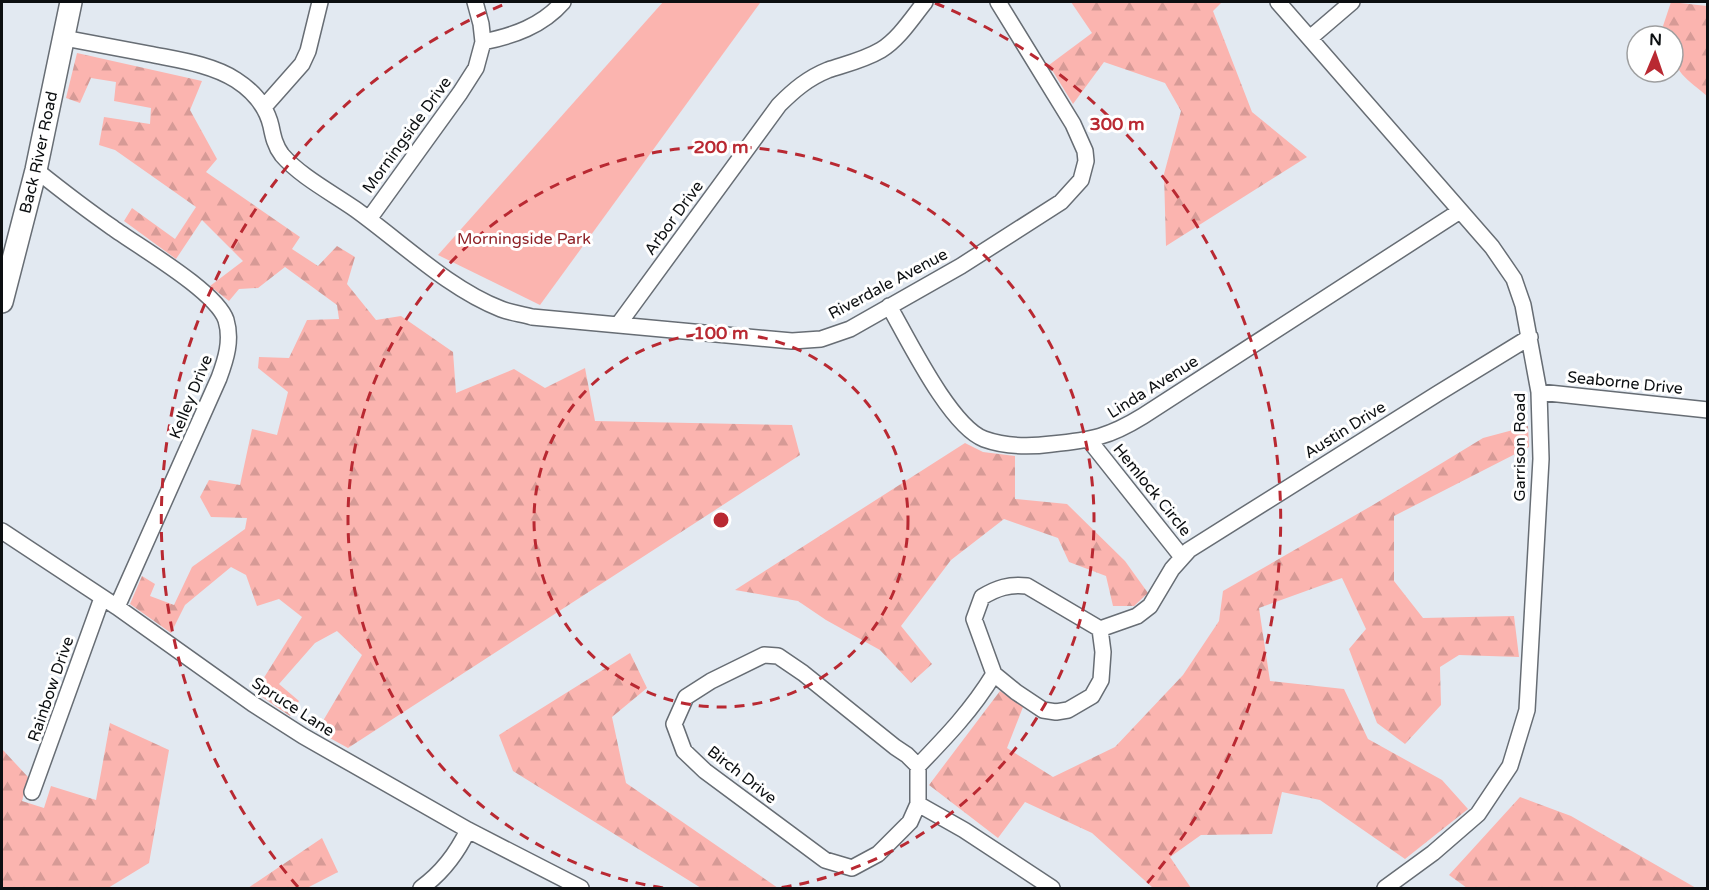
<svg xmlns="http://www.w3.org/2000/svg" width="1709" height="890" viewBox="0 0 1709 890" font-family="'Varela Round',sans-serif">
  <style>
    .green { fill: #fbb4af }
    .forest { fill: url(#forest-firs) }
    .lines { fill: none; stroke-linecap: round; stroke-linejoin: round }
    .street-casing { stroke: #676d74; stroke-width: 18 }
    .secondary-casing { stroke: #676d74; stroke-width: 24 }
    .street { stroke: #fff; stroke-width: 15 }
    .secondary { stroke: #fff; stroke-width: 21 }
    .ring { fill: none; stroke: #b92932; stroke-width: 3; stroke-dasharray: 10 8 }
    .labels { text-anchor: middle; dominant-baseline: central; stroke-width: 6; stroke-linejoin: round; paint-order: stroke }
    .street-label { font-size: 16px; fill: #0c0f11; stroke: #fff }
    .park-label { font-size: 16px; fill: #8e2126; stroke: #fff }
    .centre { fill: #b92932; stroke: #fff; stroke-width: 3 }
    .ring-label { font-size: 18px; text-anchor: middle; font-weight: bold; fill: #b92932; stroke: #fff; stroke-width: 6; stroke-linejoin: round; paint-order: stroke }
  </style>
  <defs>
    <pattern id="forest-firs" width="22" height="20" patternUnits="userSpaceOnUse" patternTransform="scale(1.5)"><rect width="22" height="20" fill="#fbb4af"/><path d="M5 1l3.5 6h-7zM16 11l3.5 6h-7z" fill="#d69a96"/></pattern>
  </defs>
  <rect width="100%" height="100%" fill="#e2e9f1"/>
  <!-- green -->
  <path class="green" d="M663,2H757L760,3L540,305L438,255Z"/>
  <!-- forest -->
  <path class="forest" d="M1071,2H1222L1213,11L1252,112L1307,157L1166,246L1164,174L1181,111L1165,83L1104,62L1073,104L1049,65L1092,33Z
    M1671,2L1707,6V96C1681,74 1673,73 1673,36H1666L1663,26Z
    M77,53L202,81L190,110L217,159L206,172L300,237L292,249L318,266L337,246L355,257L347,284L376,320L401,316L453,352L456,393L514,369L545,388L585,368L595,421L792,425L800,455L348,748L317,731L362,655L337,631L315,643L279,684L299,701L290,716L255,692L302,617L279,599L257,606L246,575L231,567L185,605L171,633L130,604L142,576L155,584L150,596L174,605L192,567L245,529L247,518L211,517L200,497L209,480L240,485L252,429L277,435L288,392L258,368L259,357L289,358L307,320L339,319L337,305L285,267L258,288L239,289L229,301L210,286L243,261L202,220L176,259L124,221L132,208L175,239L196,207L115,150L99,145L104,117L150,124L151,108L114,101L116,82L91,78L80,103L66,98Z
    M1528,426L1529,447L1394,516V581L1423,618L1514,616L1519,657L1459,655L1440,667L1441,705L1405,744L1377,723L1349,649L1366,629L1342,578L1259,608L1270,681L1344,689L1368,739L1442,780L1468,809L1405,859L1320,800L1282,792L1272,834L1201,835L1170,857L1191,888H1153L1092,833L1025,802L998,838L929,785L1000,691L1023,707L1007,748L1053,777L1115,747L1183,675L1219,621L1223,591L1373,505L1483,438Z
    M965,443L983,452L1015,456V499L1067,504L1125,561L1148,593L1134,606H1113L1106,576L1069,562L1058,538L1004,519L951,560L901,626L932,664L911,683L880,650L826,620L798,601L735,590Z
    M630,653L647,688L612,717L626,783L778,888H701L513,771L499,735Z
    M110,723L169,750L149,863L108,888H2V749L28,777L22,801L44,808L51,786L96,800Z
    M1520,797L1571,816L1696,888H1467L1449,875Z
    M322,838L338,872L307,888H248Z"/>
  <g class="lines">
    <defs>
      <path id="street" d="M1278,2L1492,247L1514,279L1523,305L1539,392L1541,459L1527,710L1510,766L1478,814L1433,853L1385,888
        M64,38C92,43 121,49 149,54C178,60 211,64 236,80C253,91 266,105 271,126C273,136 275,146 282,155C300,176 332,193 355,209C401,242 449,289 501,309C511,313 522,314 532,317L792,341L821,339L850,329L961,266L1061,202L1081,180L1086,161L1085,151L1073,124L998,2
        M1310,38L1352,2
        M483,42C513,36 542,26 563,2
        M264,107L302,64L308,51L320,2
        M36,170C61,190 87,210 113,228C139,247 216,291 226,320C232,340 226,359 219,378L117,607
        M369,219L460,93L476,68L483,42L481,24L475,2
        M889,306C908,339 950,426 984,439C1006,447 1030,447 1052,444C1092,440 1109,437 1143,416L1460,211
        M618,325L779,105C794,90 808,78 828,70C846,64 864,60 881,50C899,39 912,18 925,2
        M1539,392L1708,410
        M1089,440L1182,557
        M2,531L117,607L253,704L303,736L468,830L581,888
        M1100,629L1103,652L1101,680L1092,696L1068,710L1056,712L1043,710L1016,692L994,674L974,619L982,597C997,588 1009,584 1027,586L1100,629L1137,616L1150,606L1172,569L1189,550L1437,394L1530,337
        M764,655L778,656L803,673L895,747L907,755L918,766V804L910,822L878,854L852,868L825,860L705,771L684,751L674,724L686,697L711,681Z
        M918,766C947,736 972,710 994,674
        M32,792L102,598
        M918,804L964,830L1052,888
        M421,888C442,873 457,853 468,830"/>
      <g id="secondary">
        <path id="s1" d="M2,302L36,170L71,2"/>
      </g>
    </defs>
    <!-- street casing -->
    <use href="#street" class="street-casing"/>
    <!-- secondary casing -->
    <use href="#secondary" class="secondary-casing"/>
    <!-- street -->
    <use href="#street" class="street"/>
    <!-- secondary -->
    <use href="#secondary" class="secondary"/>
  </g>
  <!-- distance rings -->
  <g class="ring">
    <circle cx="721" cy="520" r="187"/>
    <path d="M663 888A373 373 0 1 1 779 888"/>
    <path d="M298 887A560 560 0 0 1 507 3M935 3A560 560 0 0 1 1144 887"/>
  </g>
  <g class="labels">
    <!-- street labels -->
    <g class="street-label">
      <text transform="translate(407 135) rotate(-54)">Morningside Drive</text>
      <text stroke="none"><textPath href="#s1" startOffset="154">Back River Road</textPath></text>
      <text transform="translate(674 218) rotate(-54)">Arbor Drive</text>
      <text transform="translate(888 284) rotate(-28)">Riverdale Avenue</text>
      <text transform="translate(1625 383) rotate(6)">Seaborne Drive</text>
      <text transform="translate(1153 387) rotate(-32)">Linda Avenue</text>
      <text transform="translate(191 397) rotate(-68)">Kelley Drive</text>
      <text transform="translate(1345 430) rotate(-32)">Austin Drive</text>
      <text transform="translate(1520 447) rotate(-90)">Garrison Road</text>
      <text transform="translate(1152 490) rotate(51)">Hemlock Circle</text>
      <text transform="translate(51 689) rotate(-71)">Rainbow Drive</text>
      <text transform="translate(293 707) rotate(33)">Spruce Lane</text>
      <text transform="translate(742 775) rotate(38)">Birch Drive</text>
    </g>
    <!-- park labels -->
    <g class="park-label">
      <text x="524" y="239">Morningside Park</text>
    </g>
  </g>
  <circle cx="721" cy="520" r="9" class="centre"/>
  <g class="ring-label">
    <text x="1117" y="130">300 m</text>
    <text x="721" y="153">200 m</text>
    <text x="721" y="339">100 m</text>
  </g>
  <!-- border -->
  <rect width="1709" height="890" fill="none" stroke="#0c0f11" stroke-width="6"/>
  <!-- north arrow -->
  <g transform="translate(1655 54) rotate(2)"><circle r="28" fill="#ffffff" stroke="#9e9fa0" stroke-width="1.5"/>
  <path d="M0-4.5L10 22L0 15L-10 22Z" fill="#b92932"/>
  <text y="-9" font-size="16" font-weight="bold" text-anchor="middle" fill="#0c0f11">N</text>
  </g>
</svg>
